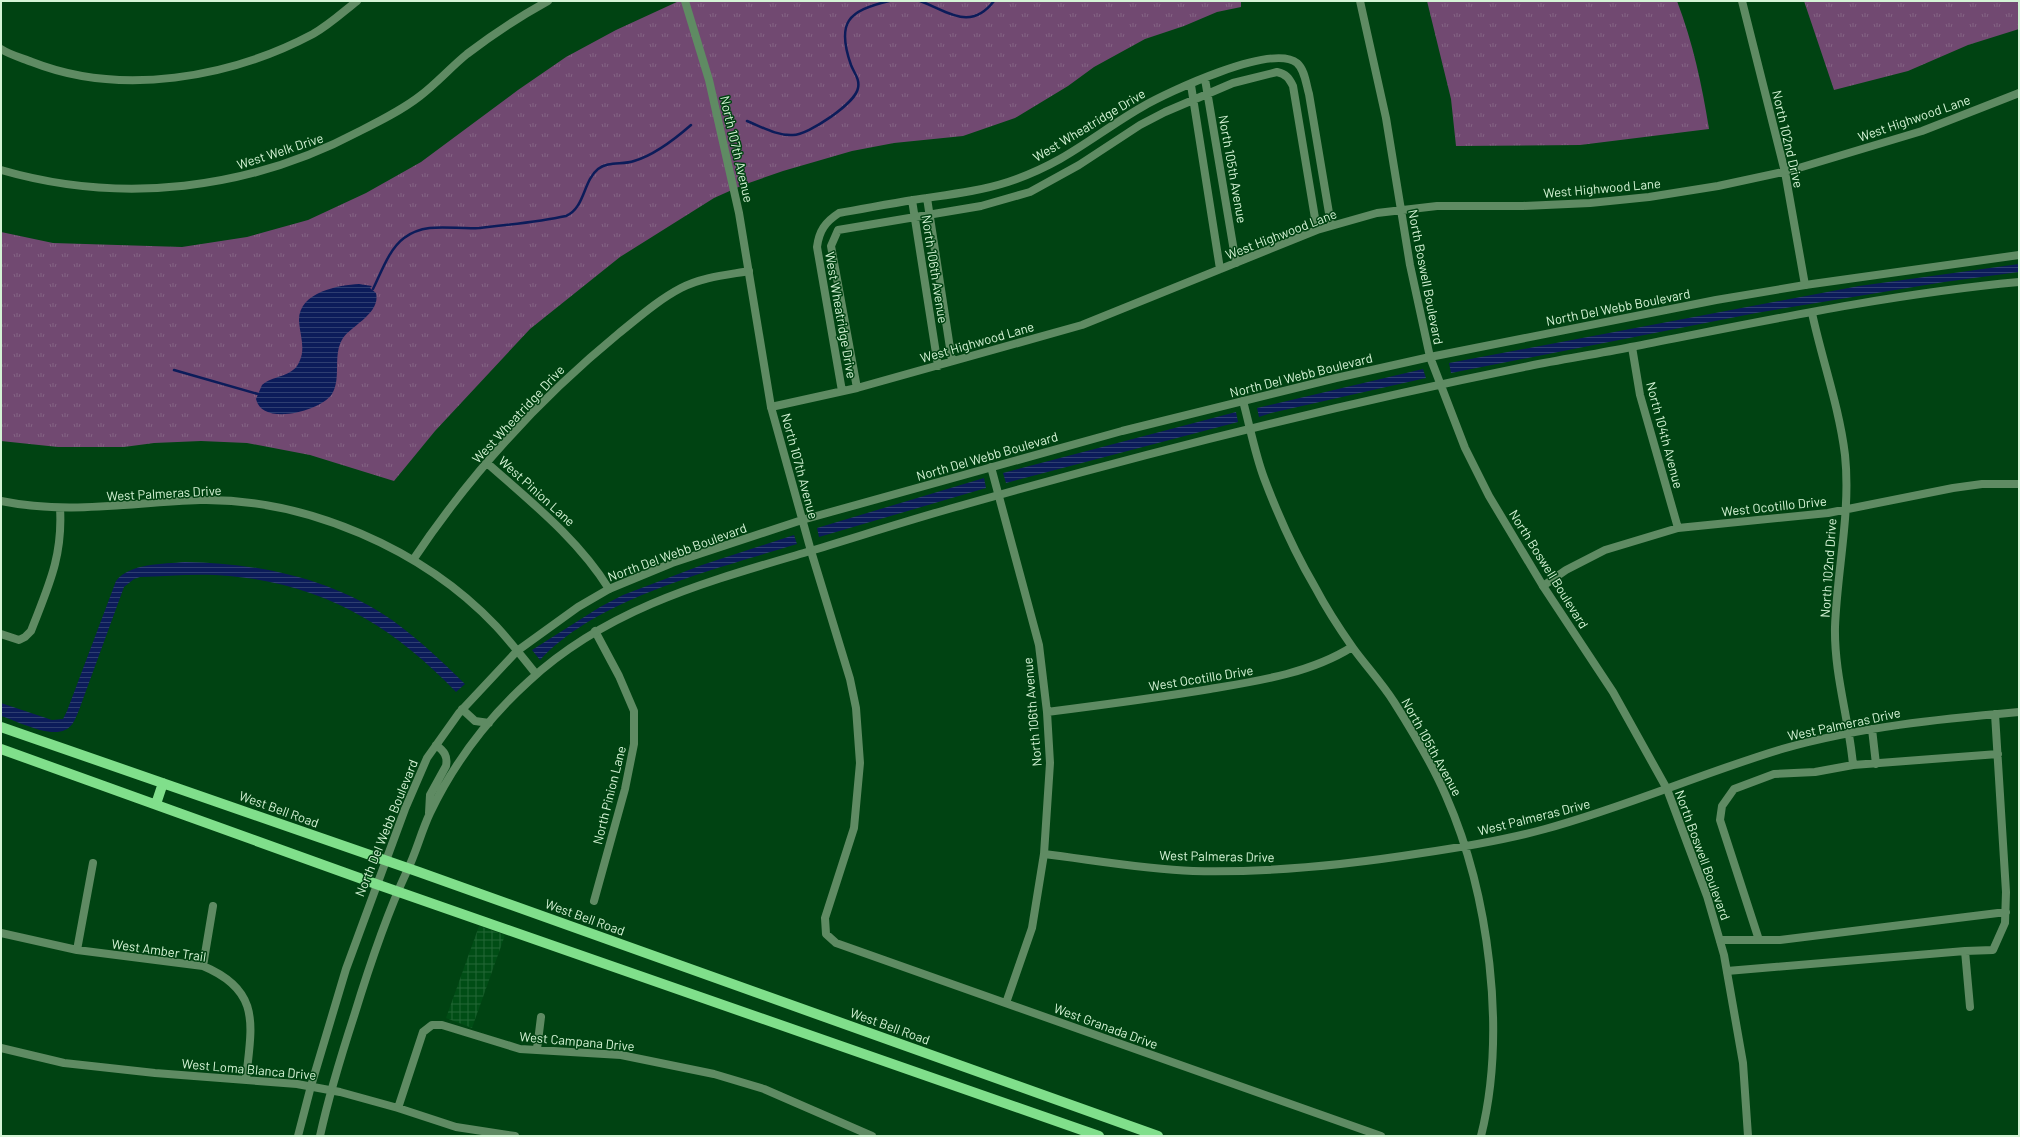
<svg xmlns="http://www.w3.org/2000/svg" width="2020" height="1137" viewBox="0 0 2020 1137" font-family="Barlow,sans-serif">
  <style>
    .industrial { fill: url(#industrial-grid) }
    .grass { fill: url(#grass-tufts) }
    .water { fill: url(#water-rules) }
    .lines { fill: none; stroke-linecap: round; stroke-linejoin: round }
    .stream { stroke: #0c1c5a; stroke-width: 2.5 }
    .minor { stroke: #5f8b63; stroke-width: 8 }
    .tertiary { stroke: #5f8b63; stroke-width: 8 }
    .primary { stroke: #80df8b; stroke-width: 10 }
    .labels { text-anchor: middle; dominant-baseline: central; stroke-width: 3; stroke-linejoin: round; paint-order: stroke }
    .street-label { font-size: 13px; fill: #d5f4d6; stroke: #004312 }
  </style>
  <defs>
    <pattern id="industrial-grid" width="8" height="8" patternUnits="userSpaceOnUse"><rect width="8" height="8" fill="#004d15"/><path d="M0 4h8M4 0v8" fill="none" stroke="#246736"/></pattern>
    <pattern id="grass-tufts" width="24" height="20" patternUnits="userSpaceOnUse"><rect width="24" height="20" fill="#714971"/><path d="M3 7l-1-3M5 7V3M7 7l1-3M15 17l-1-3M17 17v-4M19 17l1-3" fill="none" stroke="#846484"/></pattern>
    <pattern id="water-rules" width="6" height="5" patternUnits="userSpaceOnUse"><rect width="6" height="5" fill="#0c1c5a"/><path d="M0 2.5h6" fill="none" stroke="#2e3e71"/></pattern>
  </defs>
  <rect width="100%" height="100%" fill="#004312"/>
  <!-- industrial -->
  <path class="industrial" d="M479,926L505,935L472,1028L446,1018Z"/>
  <!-- grass -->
  <path class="grass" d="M679,1H1241V7L1217,12L1184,26L1145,39L1094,67L1068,86L1015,118L963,136L894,143L852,151L783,171L743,185L714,198L620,257L530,329L435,431L394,481L310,455L247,443L201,441L154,443L124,447H58L1,441V232L53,243L182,247L247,237L308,220L366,193L421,162L518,90L566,57L616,30Z
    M1427,1H1677C1693,43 1702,85 1709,129L1580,145L1456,146L1451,99Z
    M1804,1H2019V29L1968,45L1908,71L1834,90Z"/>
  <!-- water -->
  <path class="water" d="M2019,264V272L1944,282L1756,313L1451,373L1449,363L1859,286Z
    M359,284L372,286L370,288L376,293C381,313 351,326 343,338C332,355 342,378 332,394C321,411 262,427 256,399L262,385C272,376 289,377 297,366C307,350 300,337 299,321C298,292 339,285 359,284Z
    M1423,369L1426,378L1271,413L1259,417L1257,408Z
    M1236,412L1238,422L1006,483L1003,473Z
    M984,478L986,488L819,537L817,528Z
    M794,535L797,544C717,569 598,597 540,660L532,650L600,607L623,595L702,565Z
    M185,562C258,563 331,578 392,620C418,639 442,661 465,684L456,692C392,625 322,584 229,576C199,573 170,576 140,577L134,579L124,587L79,710C76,717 73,727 65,730C49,738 17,721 1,716V703L52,720L63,719L67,711L116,581C130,563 163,564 185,562Z"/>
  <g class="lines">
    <!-- stream -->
    <path class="stream" d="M920,1C948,11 970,32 994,1
      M747,121C762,127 777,136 793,135C808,135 856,103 858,88C860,79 854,73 851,65C836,22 848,11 889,1
      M373,289C381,273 389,249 404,238C427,221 454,230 479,228C508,225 538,222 566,216C585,208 583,181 598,169C608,161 623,165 634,161C655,155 675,139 691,125
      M174,370L258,394"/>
    <!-- minor -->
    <path class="minor" d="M1360,1L1386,118L1410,265L1430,357
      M1742,1L1785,172L1805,285
      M1,49C10,55 22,58 32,62C121,97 230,78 313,34C329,25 343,12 357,1
      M1205,79L1236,263
      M1191,85L1220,269
      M1,170C122,205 249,190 360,131C380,121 402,110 420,96C437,83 451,67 467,54C493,34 519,17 548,1
      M927,198L952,361
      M912,200L938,366
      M1812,313C1822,360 1839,406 1845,455C1851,512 1837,570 1835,627C1834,674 1849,719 1853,765
      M1632,347L1640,395L1678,528
      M857,388L831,246L838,230L981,206L1030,192L1079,165L1140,125L1165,112L1233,83L1277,72C1286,74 1289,78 1293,86L1317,230
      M842,391L817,247C819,231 825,222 839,213C863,209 888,204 913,200C945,195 977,192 1008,182C1026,176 1044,168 1060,159C1088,143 1114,123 1142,107C1168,92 1272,43 1297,63C1305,70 1306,84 1309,94L1331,225
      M1243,401C1250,427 1255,454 1264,478C1278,515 1295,553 1315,587C1326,608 1339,628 1353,648C1366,666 1382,683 1394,702C1413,732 1432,763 1446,796C1489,894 1507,1032 1481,1136
      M771,407L857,388L1082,325L1317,230L1377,213L1437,206H1523L1590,203L1649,197L1718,186L1792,170L1922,131L2019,93
      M487,463C531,502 578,539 609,589
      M991,467L1039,645L1047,712L1050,763L1044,854L1032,928L1006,1003
      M1,501C69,515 132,502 200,500C306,498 423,549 496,626C510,641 523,658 536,674
      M811,551L850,679L856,708L860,763L854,828L825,918L826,934L836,943L1381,1136
      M413,560C469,476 539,399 618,334C638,318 658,300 681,288C702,277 726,275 749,271
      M1543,586L1566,570L1605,550L1678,528L1828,513L1953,488L1982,484H2019
      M1,634L19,640L25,637L31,631C48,587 63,557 60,508
      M1047,712C1102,705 1156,698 1210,689C1258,681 1311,673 1352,647
      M1872,729L1876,764
      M1044,854C1093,860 1143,869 1193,871C1270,873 1346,865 1422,853C1463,847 1505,840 1545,829C1626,807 1702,773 1782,749C1859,727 1939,719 2019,712
      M594,901L625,789L634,744V711L619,676L595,631
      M1,933L77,950L203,966C263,991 251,1027 246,1080
      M1720,940H1780L2006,912
      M1759,940L1720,820L1722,806L1734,789L1774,774L1815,772L1853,765L1998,754
      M77,950L93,863
      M1965,951L1993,950L2005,923L2006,892L1995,714
      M203,966L213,906
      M1727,971L1965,951L1970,1007
      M1,1048L64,1063L155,1073L297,1084L340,1092L398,1108L456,1127L515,1136
      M537,1049L541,1017
      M398,1108L423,1032L432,1025H442L520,1049L621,1055L714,1074L764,1089L872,1136"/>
    <!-- tertiary -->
    <path class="tertiary" d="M685,1L709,80L739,213L771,407L811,551
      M1430,357L1465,448L1489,496L1543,586L1613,692L1667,789L1707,896L1724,955L1743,1063L1748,1136
      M462,709L475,721L489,723
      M429,813L430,795L446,766C448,756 444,751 436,745
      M298,1136L311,1086L346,969L405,809L427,758L459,713L517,651L578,607L609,589L672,563L802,520L1122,431L1336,378L1430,357L1716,300L1805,285L2019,255
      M320,1136C329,1095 341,1056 354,1016C369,967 385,918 407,871C416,853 421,832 430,813C454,763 487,719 529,681C608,608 706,582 807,552C857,537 906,521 956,507C1145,453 1336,405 1529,366C1563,359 1597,354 1631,347C1759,322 1889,294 2019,282"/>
    <!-- primary -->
    <path class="primary" d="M1,727L419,872L1158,1136
      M1,749L376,884L1099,1136
      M156,804L163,783"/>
  </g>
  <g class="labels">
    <!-- street labels -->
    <g class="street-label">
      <text transform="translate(1914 118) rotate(-19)">West Highwood Lane</text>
      <text transform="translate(1089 125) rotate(-31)">West Wheatridge Drive</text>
      <text transform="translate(1788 139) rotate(77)">North 102nd Drive</text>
      <text transform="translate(737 149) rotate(77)">North 107th Avenue</text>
      <text transform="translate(280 151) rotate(-18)">West Welk Drive</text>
      <text transform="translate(1233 169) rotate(80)">North 105th Avenue</text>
      <text transform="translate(1602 188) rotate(-5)">West Highwood Lane</text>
      <text transform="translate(1281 234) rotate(-21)">West Highwood Lane</text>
      <text transform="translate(935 269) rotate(81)">North 106th Avenue</text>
      <text transform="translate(1426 277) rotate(79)">North Boswell Boulevard</text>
      <text transform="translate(1618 307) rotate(-11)">North Del Webb Boulevard</text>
      <text transform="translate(841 315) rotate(80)">West Wheatridge Drive</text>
      <text transform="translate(977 342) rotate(-16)">West Highwood Lane</text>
      <text transform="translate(1301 375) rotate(-14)">North Del Webb Boulevard</text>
      <text transform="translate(518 414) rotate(-47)">West Wheatridge Drive</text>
      <text transform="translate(1665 435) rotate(75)">North 104th Avenue</text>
      <text transform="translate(987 456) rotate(-16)">North Del Webb Boulevard</text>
      <text transform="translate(800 466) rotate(75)">North 107th Avenue</text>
      <text transform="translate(537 491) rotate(42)">West Pinion Lane</text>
      <text transform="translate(164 493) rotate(-3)">West Palmeras Drive</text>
      <text transform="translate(1774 506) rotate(-6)">West Ocotillo Drive</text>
      <text transform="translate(677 552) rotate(-20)">North Del Webb Boulevard</text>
      <text transform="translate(1828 568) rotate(-86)">North 102nd Drive</text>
      <text transform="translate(1549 569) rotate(58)">North Boswell Boulevard</text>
      <text transform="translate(1201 678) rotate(-9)">West Ocotillo Drive</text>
      <text transform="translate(1032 712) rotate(-95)">North 106th Avenue</text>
      <text transform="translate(1844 724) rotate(-12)">West Palmeras Drive</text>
      <text transform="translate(1432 747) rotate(61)">North 105th Avenue</text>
      <text transform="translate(609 795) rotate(-76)">North Pinion Lane</text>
      <text transform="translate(279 809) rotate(20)">West Bell Road</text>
      <text transform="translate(1534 817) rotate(-14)">West Palmeras Drive</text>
      <text transform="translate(386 828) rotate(-68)">North Del Webb Boulevard</text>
      <text transform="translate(1703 855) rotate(70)">North Boswell Boulevard</text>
      <text transform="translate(1217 856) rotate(1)">West Palmeras Drive</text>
      <text transform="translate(585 917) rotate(20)">West Bell Road</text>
      <text transform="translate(159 950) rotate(8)">West Amber Trail</text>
      <text transform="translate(890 1026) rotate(20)">West Bell Road</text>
      <text transform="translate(1106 1026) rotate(20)">West Granada Drive</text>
      <text transform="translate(577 1041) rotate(5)">West Campana Drive</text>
      <text transform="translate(249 1069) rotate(5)">West Loma Blanca Drive</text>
    </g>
  </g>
  <!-- border -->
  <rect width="2020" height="1137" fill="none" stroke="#d5f4d6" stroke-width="4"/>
</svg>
